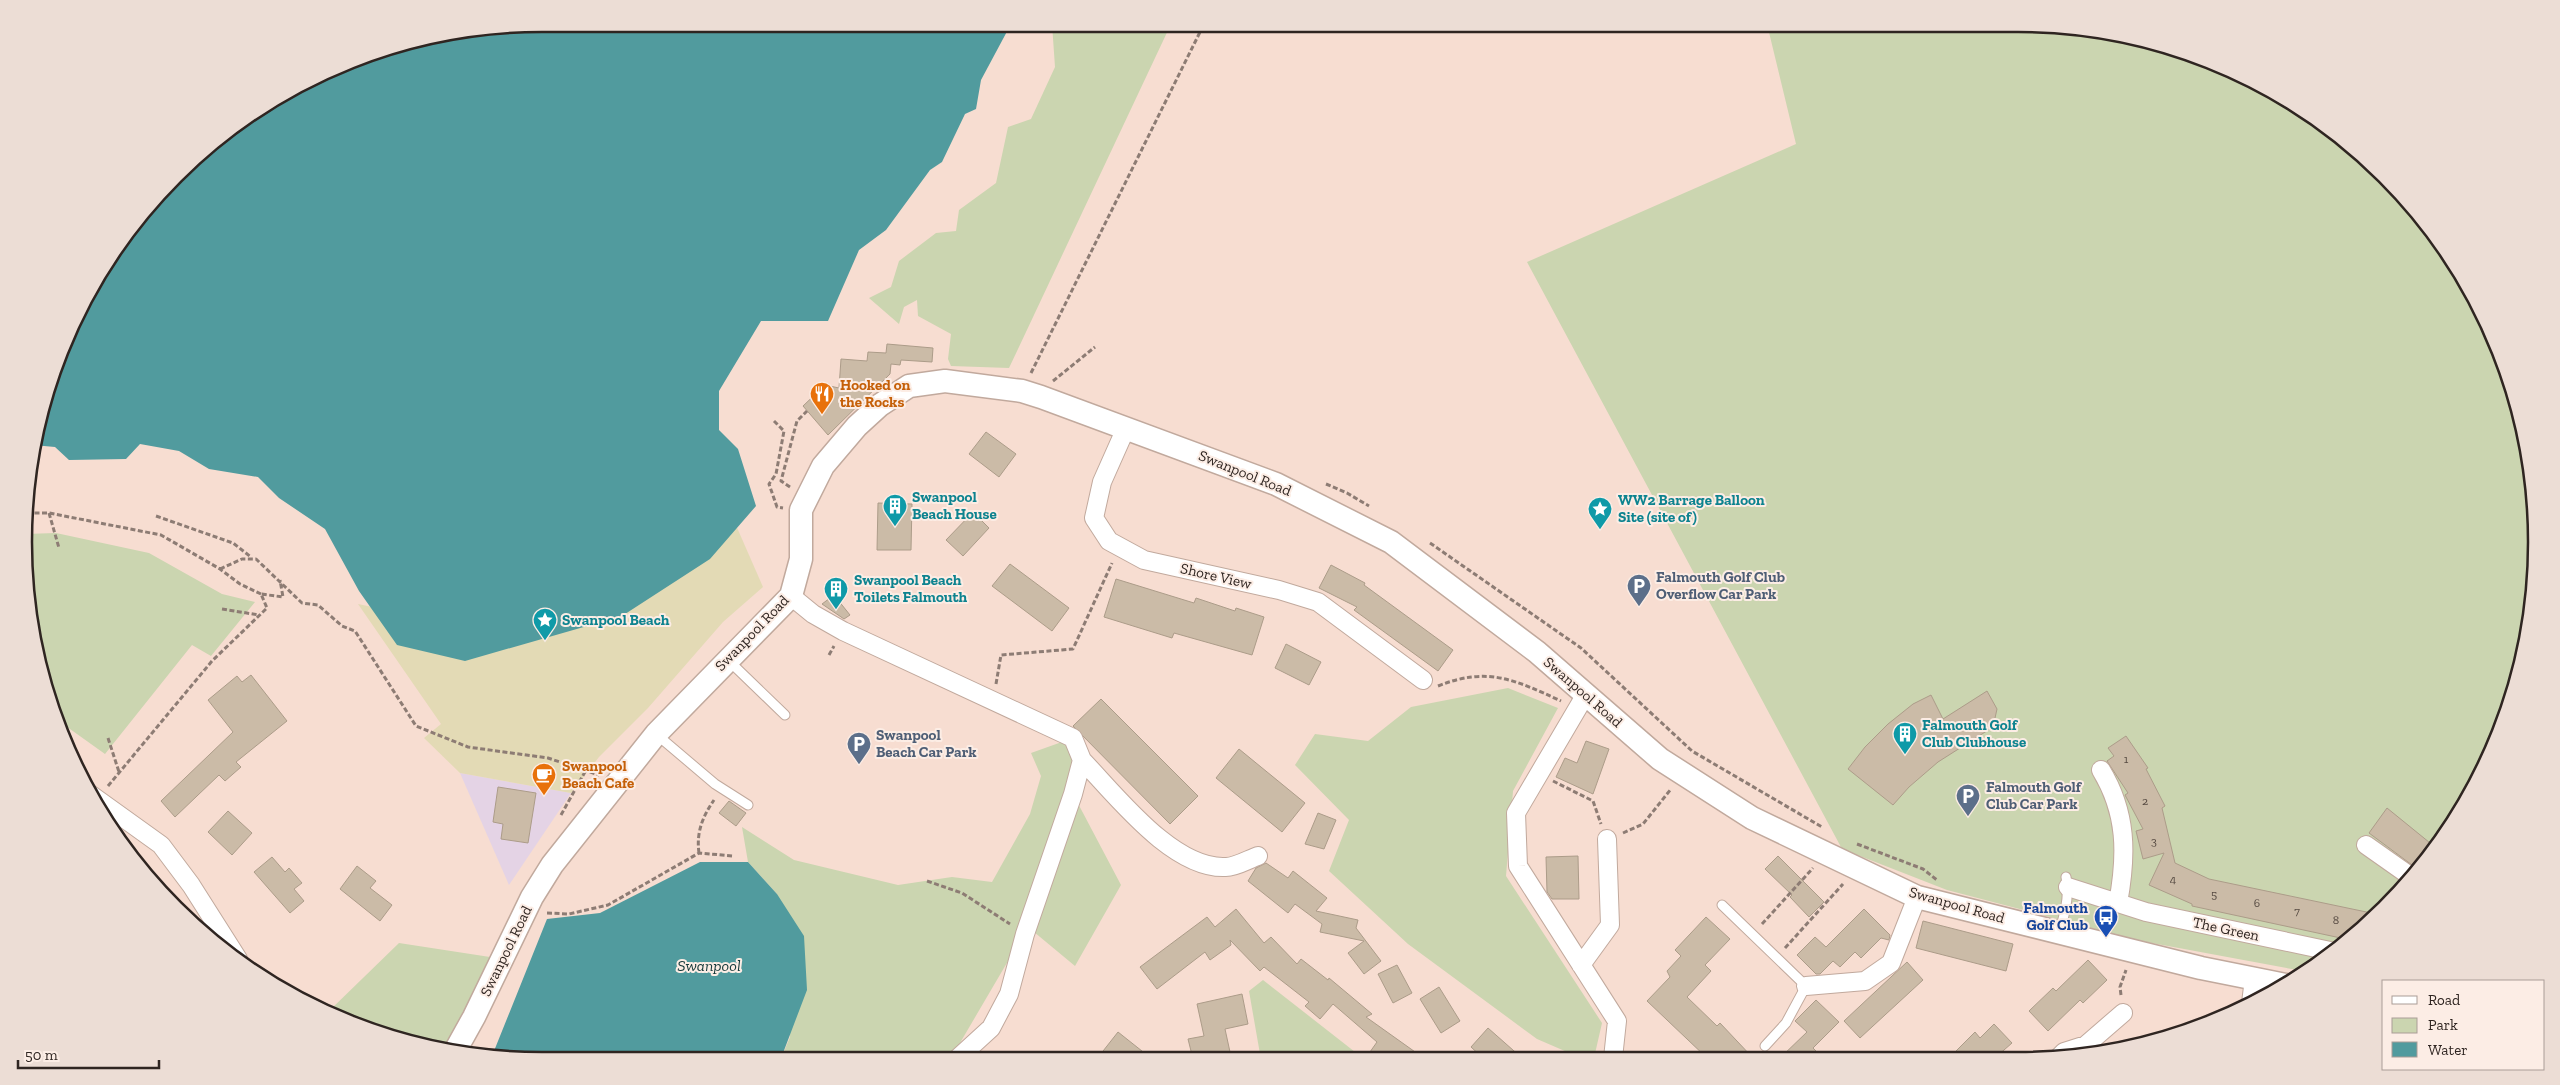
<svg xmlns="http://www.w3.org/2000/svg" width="2560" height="1085" viewBox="0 0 2560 1085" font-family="'Zilla Slab',serif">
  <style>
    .commercial { fill: #e4d3e5 }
    .green { fill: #cbd5b0 }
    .sand { fill: #e3dab5 }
    .water { fill: #519b9e }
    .building { fill: #cbbba7; stroke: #ac9c89 }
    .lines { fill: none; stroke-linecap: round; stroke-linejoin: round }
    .service-casing { stroke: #c1a99d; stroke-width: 11 }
    .minor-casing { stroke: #c1a99d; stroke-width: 20 }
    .tertiary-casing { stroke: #c1a99d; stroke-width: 25 }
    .path { stroke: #8d7c74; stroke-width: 3; stroke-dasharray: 5 2.5; stroke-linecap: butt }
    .service { stroke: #fff; stroke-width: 9 }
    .minor { stroke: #fff; stroke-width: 18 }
    .tertiary { stroke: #fff; stroke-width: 22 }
    .labels { text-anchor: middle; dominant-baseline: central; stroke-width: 4; stroke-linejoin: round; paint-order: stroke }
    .number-label { font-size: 12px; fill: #564a42 }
    .food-label { font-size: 15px; font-weight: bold; fill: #c56008; stroke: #fcede5; text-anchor: start }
    .street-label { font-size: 15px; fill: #2f2521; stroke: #fcede5 }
    .culture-label { font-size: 15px; font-weight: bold; fill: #0d838f; stroke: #fcede5; text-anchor: start }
    .service-label { font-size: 15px; font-weight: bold; fill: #4e5e75; stroke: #fcede5; text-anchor: start }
    .transit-label { font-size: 15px; font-weight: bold; fill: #164399; stroke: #fcede5; text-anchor: end }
    .water-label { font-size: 16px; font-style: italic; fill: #133839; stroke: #fcede5 }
    .rim { fill: none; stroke: #2f2521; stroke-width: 2.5 }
  </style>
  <rect width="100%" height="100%" fill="#f7ddd1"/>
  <!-- commercial -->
  <path class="commercial" d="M460,773L571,793L509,885Z"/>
  <!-- green -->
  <path class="green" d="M1052,24H1171L1009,368L951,366L948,359L951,334L918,316L917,300L904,307L899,324L869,298L891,287L899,261L936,233L956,231L959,210L996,183L1008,127L1031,119L1055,67Z
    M1767,24H2018L2118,34L2185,51L2277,93L2360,153L2429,227L2483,313L2519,409L2535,509L2532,610L2509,710L2449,831L2359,933L2308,972L2141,941L1947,890L1842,849L1527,262L1796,144Z
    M56,533L149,553L222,594L255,602L211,656L192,645L105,754L56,719L51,710L28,610L25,534Z
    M1508,688L1558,708L1513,791L1506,876L1602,1023L1594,1058H1581L1537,1039L1408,944L1329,871L1349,820L1295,765L1315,734L1368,741L1411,707Z
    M1073,738V794L1121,885L1075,966L1028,927L950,1060L780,1061L790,1037L777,894L748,862L742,827L794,860L898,885L952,877L992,882L1030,814L1041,776L1031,753Z
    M399,943L503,959L454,1053L375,1034L328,1012Z
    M1263,980L1364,1059H1274L1260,1054L1249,991Z"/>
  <!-- sand -->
  <path class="sand" d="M721,491L763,587L723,622L648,708L599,757L571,793L460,773L424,738L441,724L358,604L382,609Z"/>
  <!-- water -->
  <path class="water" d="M543,24H1011L981,80L976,109L965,114L942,162L930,170L886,230L859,250L828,321H761L719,391V430L738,449L756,506L710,559L622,616L465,661L397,645L359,591L325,529L279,498L258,477L209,469L179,451L140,444L126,459L69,460L55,447L33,445C38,408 53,371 69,337C77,319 84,299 94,282C163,173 253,97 375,52C429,32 486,29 543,24Z
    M700,862H748L777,894L804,936L807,990L780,1061H543L492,1056L547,919L600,913Z"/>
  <!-- building -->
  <path class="building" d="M887,344L933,348L932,362L901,360L900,365L891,364L890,374L828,435L803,406L825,385L839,388L841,359L867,361L868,352L886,353Z
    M986,432L1016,454L999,477L969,454Z
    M878,503L912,504L911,550H877Z
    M973,512L989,528L963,556L946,540Z
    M1010,564L1069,608L1052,631L992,586Z
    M1331,565L1365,583L1364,585L1453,650L1438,671L1354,610L1357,607L1319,588Z
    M1116,579L1194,603L1196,598L1235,611L1236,608L1264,617L1252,655L1174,633L1172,638L1104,617Z
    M834,595L850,615L844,619L822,604Z
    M1286,644L1321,662L1309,685L1275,668Z
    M251,675L287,721L236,762L241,767L225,781L219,775L175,817L161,801L233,732L208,700L237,676L242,682Z
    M1987,691L1997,709L1993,727L1938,762L1909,787L1893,805L1848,769L1865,747L1888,724L1913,704L1931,695L1943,719Z
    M1101,699L1198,796L1170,824L1073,726Z
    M2126,736L2148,768L2146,769L2165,806L2162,808L2175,863L2209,879L2376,914L2350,940L2192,906V904L2149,885L2164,853L2143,859L2136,831L2143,829L2125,795L2128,793L2107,761L2114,756L2108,748Z
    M1586,741L1609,749L1593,794L1556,777L1565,758L1577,763Z
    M1239,749L1305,803L1282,832L1216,778Z
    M498,787L536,793L528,843L501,839L503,824L493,822Z
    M729,801L746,813L736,826L719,813Z
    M2387,808L2435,847L2416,868L2369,833Z
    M228,811L252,833L232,855L208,832Z
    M1318,813L1336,820L1324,849L1305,844Z
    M1578,856L1579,899H1552L1547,892L1546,857Z
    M1778,856L1824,902L1809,917L1790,897L1792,895L1765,869Z
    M272,857L285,872L289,868L302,883L294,889L304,901L290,913L254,872Z
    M1266,863L1288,878L1293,871L1327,898L1316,911L1358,920L1356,928L1381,961L1364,974L1348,953L1364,941L1320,932L1322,924L1295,904L1288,913L1248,881L1256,868Z
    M357,866L376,881L370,888L392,905L380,921L340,889Z
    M1236,909L1264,943L1271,937L1297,964L1301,959L1328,980L1329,978L1372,1014L1366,1017L1425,1059H1365L1377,1042L1333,1004L1320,1019L1305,1006L1309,1002L1264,967L1260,971L1230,940L1231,945L1210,960L1205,952L1157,989L1140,967L1207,917L1215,927Z
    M1864,909L1890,935L1889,940L1881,938L1861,958L1855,952L1840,967L1833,961L1820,974H1816L1797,955L1815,937L1826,947Z
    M1706,917L1730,939L1705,965L1711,971L1687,997L1717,1026L1720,1023L1753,1058H1707L1647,1001L1670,977L1667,971L1681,956L1675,950Z
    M1923,921L2013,944L2006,971L1916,948Z
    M2088,960L2107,980L2083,1003L2080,1000L2048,1031L2029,1011L2053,988L2056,991Z
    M1907,962L1923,980L1860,1038L1844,1021Z
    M1397,965L1412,993L1393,1003L1378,974Z
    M1439,987L1460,1021L1441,1033L1420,999Z
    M1242,994L1248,1024L1225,1029L1230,1052L1193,1059L1188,1039L1204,1036L1197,1004Z
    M1816,1000L1839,1022L1813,1048L1823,1058H1780L1807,1032L1795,1021Z
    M1994,1024L2012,1043L1996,1057H1950L1975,1032L1980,1038Z
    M1488,1028L1522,1058L1484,1059L1471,1047Z
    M1118,1032L1152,1059L1096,1060Z"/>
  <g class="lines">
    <defs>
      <path id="service" d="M728,660L785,715
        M656,734L715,784L748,805
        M1722,905L1806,986L1786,1023L1765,1046
        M2059,932C2065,915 2070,895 2066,877"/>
      <path id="minor" d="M1126,428L1102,482L1094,518L1109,541L1144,560L1279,590L1318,602L1423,680
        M791,596L813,614L843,631L1073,738L1082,760L1073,794L1025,934L1009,994L991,1028L956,1060
        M1586,694L1516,813L1518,866L1617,1021L1613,1058
        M1082,760C1116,795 1173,870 1226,867C1236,867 1249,859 1258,856
        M2101,770C2127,813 2127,854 2118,903
        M90,794L161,845L191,885L238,959
        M2366,845L2410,876
        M2068,887L2146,912L2335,952
        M1581,965L1610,925L1607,839
        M1806,986L1865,981L1891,963L1917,897
        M2251,1003L2254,979
        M2059,1057L2064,1052L2086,1045L2123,1013"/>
      <path id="tertiary" d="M454,1053L474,1017L532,897L552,865L656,734L791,596L801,559V510L823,466L857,426L880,405L909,386L945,381L1022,391L1041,397L1276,484L1391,542L1537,652L1660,759L1752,818L1917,897L2201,968L2286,985"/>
    </defs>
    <!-- service casing -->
    <use href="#service" class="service-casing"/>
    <!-- minor casing -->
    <use href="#minor" class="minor-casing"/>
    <!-- tertiary casing -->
    <use href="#tertiary" class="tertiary-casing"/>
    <!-- path -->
    <path class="path" d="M1031,373L1204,24
      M1053,381L1095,347
      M774,421L784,431L776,474L769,484L777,507L783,508
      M1326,484L1347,493L1369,506
      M790,487L781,481L797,421L807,411
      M27,513H49L161,535L220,569L240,584L261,594
      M49,513L59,548
      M156,516L233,543L251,557
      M1430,543L1581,648L1692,751L1822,827
      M220,569L242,559H256L302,603L318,605L342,626L355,631L416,726L468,747L548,758L599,775
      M222,609L259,615
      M829,655L834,646
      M996,684L1001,655L1073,649L1112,563
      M1438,686C1488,666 1515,680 1561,701
      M108,738L119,772
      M1553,781L1593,801L1601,824
      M108,786L212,661L267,608L261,594L283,597L280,580
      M561,815L586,770
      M1623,833L1643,824L1671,789
      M1857,844L1923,869L1937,880
      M699,853C696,832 703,816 714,800
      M927,881L962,893L1010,924
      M547,913L569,914L608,905L699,853L733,856
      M1762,924L1813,868
      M1785,948L1843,884
      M2121,995L2120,987L2126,970"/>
    <!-- service -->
    <use href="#service" class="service"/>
    <!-- minor -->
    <use href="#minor" class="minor"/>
    <!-- tertiary -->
    <use href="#tertiary" class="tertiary"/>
  </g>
  <!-- icons -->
  <defs>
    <symbol id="restaurant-pin" viewBox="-11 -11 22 30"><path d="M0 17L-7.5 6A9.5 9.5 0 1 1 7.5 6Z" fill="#e8710a" stroke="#fcede5"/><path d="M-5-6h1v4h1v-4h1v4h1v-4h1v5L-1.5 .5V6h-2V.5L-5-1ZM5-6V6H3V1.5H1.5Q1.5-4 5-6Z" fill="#fff"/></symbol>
    <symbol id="building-pin" viewBox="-11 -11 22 30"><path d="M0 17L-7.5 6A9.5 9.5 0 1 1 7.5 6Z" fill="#0f9aa8" stroke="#fcede5"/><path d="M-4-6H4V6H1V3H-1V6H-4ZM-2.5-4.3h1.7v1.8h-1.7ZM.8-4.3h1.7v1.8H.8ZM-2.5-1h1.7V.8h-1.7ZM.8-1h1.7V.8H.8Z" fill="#fff"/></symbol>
    <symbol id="sight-pin" viewBox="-11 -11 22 30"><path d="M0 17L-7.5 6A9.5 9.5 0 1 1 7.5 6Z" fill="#0f9aa8" stroke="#fcede5"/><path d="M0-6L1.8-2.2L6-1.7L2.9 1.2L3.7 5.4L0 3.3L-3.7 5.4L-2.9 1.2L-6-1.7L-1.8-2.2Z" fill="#fff"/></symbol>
    <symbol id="parking-pin" viewBox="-11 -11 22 30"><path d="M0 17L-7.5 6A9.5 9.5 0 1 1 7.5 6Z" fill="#5c6f8a" stroke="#fcede5"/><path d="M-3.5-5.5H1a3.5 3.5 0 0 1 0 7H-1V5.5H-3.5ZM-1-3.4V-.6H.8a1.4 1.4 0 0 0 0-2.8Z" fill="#fff"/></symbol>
    <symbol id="cafe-pin" viewBox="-11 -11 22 30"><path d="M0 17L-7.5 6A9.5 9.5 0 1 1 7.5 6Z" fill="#e8710a" stroke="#fcede5"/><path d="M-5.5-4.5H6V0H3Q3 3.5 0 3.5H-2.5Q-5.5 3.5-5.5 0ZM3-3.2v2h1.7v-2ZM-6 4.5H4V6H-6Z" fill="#fff"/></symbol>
    <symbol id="bus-pin" viewBox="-11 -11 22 30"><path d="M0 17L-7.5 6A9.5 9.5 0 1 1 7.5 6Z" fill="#1a4fb4" stroke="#fcede5"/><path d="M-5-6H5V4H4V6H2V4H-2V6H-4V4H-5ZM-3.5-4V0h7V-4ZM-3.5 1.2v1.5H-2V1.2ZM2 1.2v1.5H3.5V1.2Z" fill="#fff"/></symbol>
  </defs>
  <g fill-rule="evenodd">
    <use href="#restaurant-pin" x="808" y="380" width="28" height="38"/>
    <use href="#building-pin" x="881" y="492" width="28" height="38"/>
    <use href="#sight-pin" x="1586" y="495" width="28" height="38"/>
    <use href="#parking-pin" x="1625" y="572" width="28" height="38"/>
    <use href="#building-pin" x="822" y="575" width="28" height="38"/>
    <use href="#sight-pin" x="531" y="606" width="28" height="38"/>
    <use href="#building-pin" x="1891" y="720" width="28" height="38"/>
    <use href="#parking-pin" x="845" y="730" width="28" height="38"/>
    <use href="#cafe-pin" x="530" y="761" width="28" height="38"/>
    <use href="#parking-pin" x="1954" y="782" width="28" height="38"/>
    <use href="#bus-pin" x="2092" y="903" width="28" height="38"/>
  </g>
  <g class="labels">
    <!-- number labels -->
    <g class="number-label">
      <text x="2126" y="759">1</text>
      <text x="2145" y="801">2</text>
      <text x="2154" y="841">3</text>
      <text x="2173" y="879">4</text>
      <text x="2214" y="894">5</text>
      <text x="2257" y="903">6</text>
      <text x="2297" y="911">7</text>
      <text x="2336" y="920">8</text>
    </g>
    <!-- food labels -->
    <g class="food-label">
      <text x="840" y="385">Hooked on<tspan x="840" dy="17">the Rocks</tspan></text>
      <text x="562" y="766">Swanpool<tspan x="562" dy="17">Beach Cafe</tspan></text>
    </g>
    <!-- street labels -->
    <g class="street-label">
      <text transform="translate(1245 473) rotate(22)">Swanpool Road</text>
      <text transform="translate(1216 576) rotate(13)">Shore View</text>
      <text transform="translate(752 633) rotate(-46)">Swanpool Road</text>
      <text transform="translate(1583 692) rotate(41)">Swanpool Road</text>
      <text transform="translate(1957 905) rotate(16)">Swanpool Road</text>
      <text transform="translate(2226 929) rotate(12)">The Green</text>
      <text transform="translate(506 951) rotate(-64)">Swanpool Road</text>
    </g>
    <!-- culture labels -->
    <g class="culture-label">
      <text x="912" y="497">Swanpool<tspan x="912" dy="17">Beach House</tspan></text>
      <text x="1618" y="500">WW2 Barrage Balloon<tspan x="1618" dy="17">Site (site of)</tspan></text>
      <text x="854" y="580">Swanpool Beach<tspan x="854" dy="17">Toilets Falmouth</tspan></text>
      <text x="562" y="620">Swanpool Beach</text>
      <text x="1922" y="725">Falmouth Golf<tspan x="1922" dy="17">Club Clubhouse</tspan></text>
    </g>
    <!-- service labels -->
    <g class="service-label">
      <text x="1656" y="577">Falmouth Golf Club<tspan x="1656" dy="17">Overflow Car Park</tspan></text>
      <text x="876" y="735">Swanpool<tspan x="876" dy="17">Beach Car Park</tspan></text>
      <text x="1986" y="787">Falmouth Golf<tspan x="1986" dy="17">Club Car Park</tspan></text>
    </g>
    <!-- transit labels -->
    <g class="transit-label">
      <text x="2088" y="908">Falmouth<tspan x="2088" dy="17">Golf Club</tspan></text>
    </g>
    <!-- water labels -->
    <g class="water-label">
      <text x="709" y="965">Swanpool</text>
    </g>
  </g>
  <!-- crop -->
  <path d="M0 0H2560V1085H0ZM542 32H2018A510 510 0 0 1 2528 542V542A510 510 0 0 1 2018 1052H542A510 510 0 0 1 32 542V542A510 510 0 0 1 542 32Z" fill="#ecddd5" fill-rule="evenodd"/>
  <path class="rim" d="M542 32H2018A510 510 0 0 1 2528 542V542A510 510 0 0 1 2018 1052H542A510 510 0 0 1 32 542V542A510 510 0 0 1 542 32Z"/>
  <!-- legend -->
  <rect x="2382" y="980" width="162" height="90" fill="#fcede5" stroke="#aa9d97"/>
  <rect x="2392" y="996" width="25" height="8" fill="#ffffff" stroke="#aa9d97"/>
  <text x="2428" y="1005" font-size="15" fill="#2f2521">Road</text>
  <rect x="2392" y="1018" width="25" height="15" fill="#cbd5b0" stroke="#aa9d97"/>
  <text x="2428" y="1030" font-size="15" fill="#2f2521">Park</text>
  <rect x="2392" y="1042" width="25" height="15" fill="#519b9e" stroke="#aa9d97"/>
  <text x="2428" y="1055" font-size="15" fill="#2f2521">Water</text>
  <!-- scale -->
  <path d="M18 1060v8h141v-8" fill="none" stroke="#2f2521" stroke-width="2.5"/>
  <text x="25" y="1060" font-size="15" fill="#2f2521" stroke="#fcede5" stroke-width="4" paint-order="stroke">50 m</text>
</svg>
